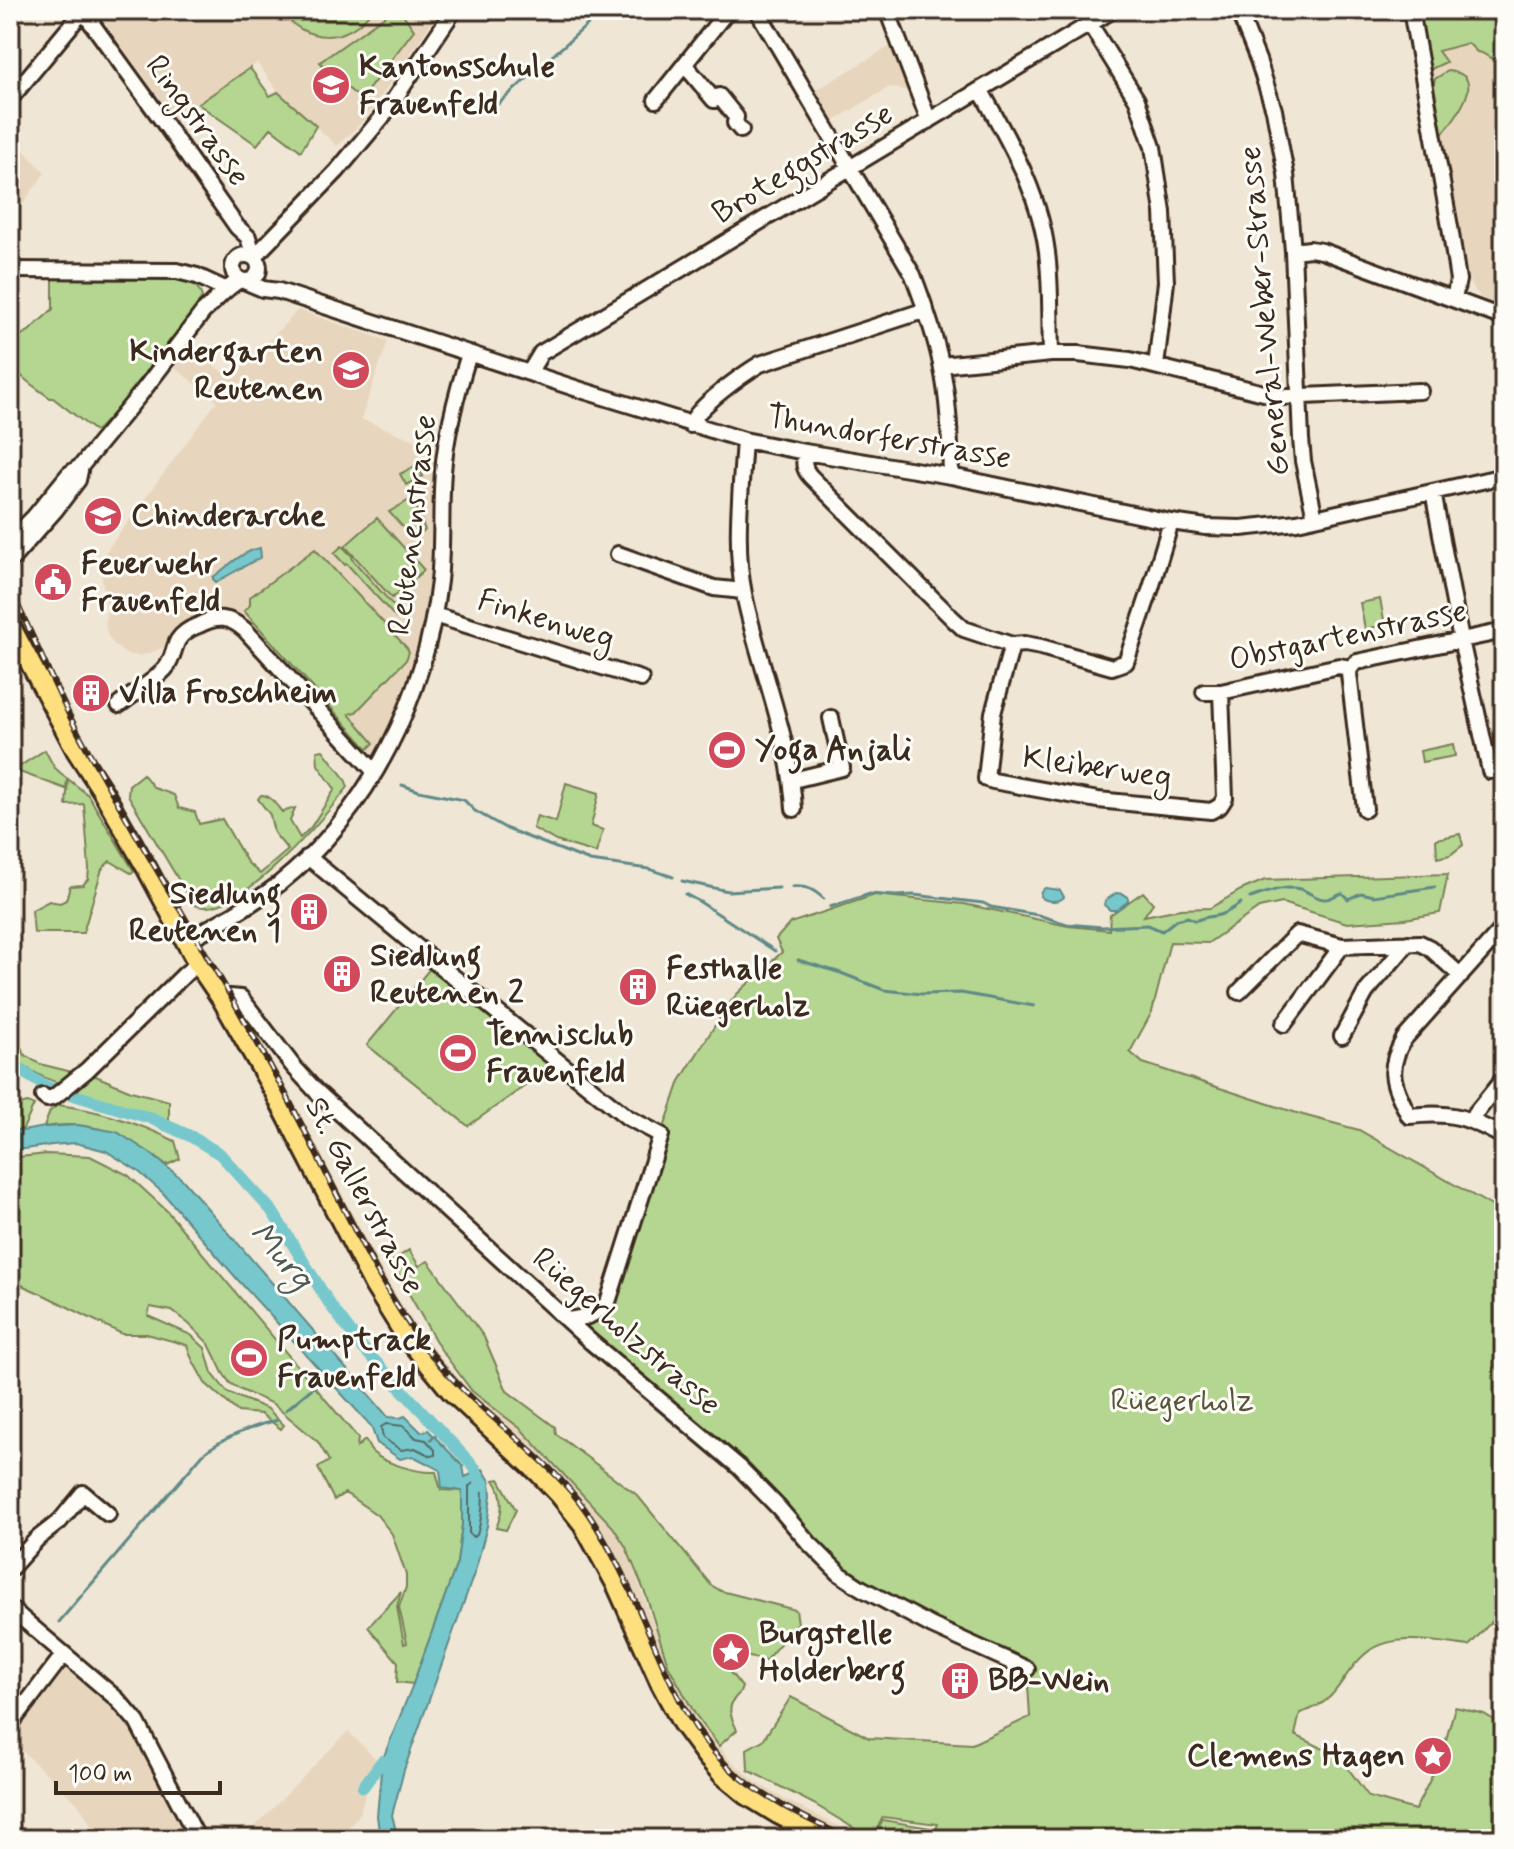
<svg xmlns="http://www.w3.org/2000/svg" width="1514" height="1849" viewBox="0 0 1514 1849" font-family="Mynerve,sans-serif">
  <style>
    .built { fill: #e7d6bd }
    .green { fill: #b4d690; stroke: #788057; stroke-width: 2 }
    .water { fill: #77c8cd; stroke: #5f8987; stroke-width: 2 }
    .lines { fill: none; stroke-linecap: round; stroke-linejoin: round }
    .shore { stroke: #536964; stroke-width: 2 }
    .stream { stroke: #5f8987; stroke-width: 3 }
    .canal { stroke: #77c8cd; stroke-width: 12 }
    .minor-casing { stroke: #3b2a1e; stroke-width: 20 }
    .major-casing { stroke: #3b2a1e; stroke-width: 24 }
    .minor { stroke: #fdfcf7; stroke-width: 14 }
    .major { stroke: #fedf80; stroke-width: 18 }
    .rail-casing { stroke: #3b2a1e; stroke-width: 6 }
    .rail { stroke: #fdfcf7; stroke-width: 3; stroke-dasharray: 9; stroke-linecap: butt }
    .labels { text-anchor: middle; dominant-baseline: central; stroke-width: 6; stroke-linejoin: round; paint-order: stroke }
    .poi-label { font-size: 32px; font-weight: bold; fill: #3b2a1e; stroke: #fdfcf7; text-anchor: start }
    .street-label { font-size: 32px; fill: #3b2a1e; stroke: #fdfcf7 }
    .park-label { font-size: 32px; fill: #59553a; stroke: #fdfcf7 }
    .water-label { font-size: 34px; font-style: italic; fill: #4d5953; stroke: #fdfcf7 }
  </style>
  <rect width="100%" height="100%" fill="#f0e6d5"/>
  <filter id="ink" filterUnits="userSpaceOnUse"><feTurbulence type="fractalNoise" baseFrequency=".0125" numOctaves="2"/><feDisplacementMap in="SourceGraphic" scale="16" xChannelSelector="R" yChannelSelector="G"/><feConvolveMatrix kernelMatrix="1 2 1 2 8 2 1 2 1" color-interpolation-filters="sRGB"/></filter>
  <g filter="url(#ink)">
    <!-- built -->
    <path class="built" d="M96,10H440L395,77L361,123L337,146L278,92L257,63L175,121Z
      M1418,10H1504V308L1480,297L1465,276Z
      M899,41L914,92L889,87L826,126L808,95Z
      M10,135L45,173L20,207L10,206Z
      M298,310L388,341L361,419L446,452L431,632L375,772L224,618L151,653L138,656L126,654L115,646L108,636L105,624L107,607L99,561L217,401L174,367L189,348L230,377L265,345Z
      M10,579L51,671L84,736L280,1075L380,1267L407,1314L437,1353L469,1390L499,1409L517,1423L613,1527L626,1548L668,1665L695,1715L729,1759L756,1782L784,1799L865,1839H843L802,1820L772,1803L720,1764L677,1702L627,1590L480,1411L409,1331L234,1009L54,693L21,619L10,600Z
      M64,1654L117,1699L198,1839H99L80,1806L15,1744L13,1730Z
      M348,1731L377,1760L358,1817L338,1839H243Z"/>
    <!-- green -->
    <path class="green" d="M280,10H372C347,45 305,44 280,10Z
      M393,10H400L414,30L361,99L328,72L320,62Z
      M1418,10H1504V66L1482,53L1477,52L1468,43L1438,51L1446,62L1429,70Z
      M250,68L270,96L278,92L316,126L301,151L271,128L257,145L198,104Z
      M1448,71C1490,74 1456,117 1443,133L1439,130L1432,89L1435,79Z
      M53,277L174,279C188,282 197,281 202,297L188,322L135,391L99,428L95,431L53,398H50C26,380 10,375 10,341L29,331L53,309Z
      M417,465L423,476L406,485L400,474Z
      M413,498L425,530L413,538L389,512Z
      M377,518L424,570L392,598L345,546Z
      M342,546L353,557L352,559L400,613L396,618L347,564L345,565L334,553Z
      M315,549L407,648L409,652L406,660L356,712L349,714L374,743L368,749L244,611L250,605V597Z
      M1380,599L1385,625L1365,629L1360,603Z
      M1453,744L1455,756L1422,762L1420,751Z
      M45,750L54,767L67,779L66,789L14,770Z
      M323,750L345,779L348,787C325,816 233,927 193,904L128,795L129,785L143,774L154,788L174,795L179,808L195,812L199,824L222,819L247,862L260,874L288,850L274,833L270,815L258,799L261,795C271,795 276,805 282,812L295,808L290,821L300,838L311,827L335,789L318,765L317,751Z
      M68,779L88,795L134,871L131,873L110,861L102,869L83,933H34L32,910L49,901L60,903L66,900L70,886L83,885L88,879L89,869L84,804L66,805Z
      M566,783L599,793L591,826L603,830L596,853L556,841L533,828L537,816L556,822Z
      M1460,834L1463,845L1450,855L1437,858L1436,839Z
      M1448,874L1440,913L1405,919L1347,923L1282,903L1259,908L1208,943L1170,942L1152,1012L1130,1052L1143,1063L1303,1115L1359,1130L1504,1213V1608L1469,1646C1436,1642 1391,1631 1364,1655C1338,1678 1339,1703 1300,1713L1295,1735L1339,1756L1369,1797L1415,1810L1441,1758L1455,1707L1484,1714L1504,1726V1839H873L883,1820L936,1829L938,1824L883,1817L872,1839L814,1804L748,1770L747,1749L763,1740L791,1697L869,1738L972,1744L1030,1717L1027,1669L861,1588L778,1507L568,1320L603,1308L680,1081L726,1008L737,994L782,952L776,939L790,923L875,895L964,904L1068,926L1109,930L1110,915L1143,892L1153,903L1144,916L1180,909L1210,908L1241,890L1265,880Z
      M432,966L549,1061V1069L468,1126L367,1045Z
      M10,1027L25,1055L40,1064L76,1073L64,1084C48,1081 14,1065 10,1048C9,1041 10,1033 10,1027Z
      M91,1074L131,1091L169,1101V1121L76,1092Z
      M27,1103L34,1105L23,1129L10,1131V1108Z
      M58,1105C99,1110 138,1123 175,1141L180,1159L167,1165C128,1136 95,1119 44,1127L50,1111Z
      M47,1154L90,1156L128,1175L167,1211L358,1438L357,1447L365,1440C368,1444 369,1449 372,1452C385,1464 419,1473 436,1472L441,1490L462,1491V1525L457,1563L413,1684L397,1682L398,1662L368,1627L401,1592L397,1607L404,1644L407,1643L399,1607L406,1587V1575L392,1534L377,1515L345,1493L334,1500L318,1468L329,1461L318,1442L273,1404L241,1390L230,1383L223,1373L209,1344L189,1324L172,1311L150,1307L148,1316L191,1335L205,1348L212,1373L228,1393L268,1409L284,1425L281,1429L261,1414L238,1412L205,1383L192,1359L187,1345L147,1334H122L44,1295L10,1280V1188L18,1175H10V1158Z
      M409,1250L419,1266L428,1261L484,1337L507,1391L555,1427L556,1434L637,1495L711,1585L721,1591L796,1610L798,1623L765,1661L742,1655L732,1649L717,1656L742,1687C738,1698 742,1689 735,1698C726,1709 732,1719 737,1730L719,1746L695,1714L668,1665L646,1595L626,1547L613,1527L521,1429L472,1391L439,1347L391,1262Z
      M499,1479L516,1510L506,1530L496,1528C503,1512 505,1495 494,1480Z"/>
    <!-- water -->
    <path class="water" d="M260,548L261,557L216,582L213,579V577C227,567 243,551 260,548Z
      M1045,888L1060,890L1064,897C1058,903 1045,902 1040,896L1041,891Z
      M1116,893L1124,894L1128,898V901L1117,910H1110L1104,905L1105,901Z
      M78,1125L117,1132L150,1153L183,1180L388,1417L400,1418L405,1416L421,1432L428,1430L463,1466L465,1477L483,1469L490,1481L491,1495L487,1526L476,1568L404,1770L392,1815L398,1839H380L377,1816L382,1761L413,1684L457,1563L462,1525V1491L442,1488L440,1470L413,1456L400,1459L377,1443L371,1426L238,1280L163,1193L138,1171L106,1151L76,1143L52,1145L10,1151V1133L45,1127Z"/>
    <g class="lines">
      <!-- shore -->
      <path class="shore" d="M386,1424L404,1426L416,1438L426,1440L435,1450V1455L431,1456L415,1448L401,1450L383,1438L381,1427Z
        M477,1481L482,1483C484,1500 482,1518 477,1535L473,1537L469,1533V1486Z"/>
      <!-- stream -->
      <path class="stream" d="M497,105L604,10
        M402,785L419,791L464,800L475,811L507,829L590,861L649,869L673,877
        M682,881L728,891L779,888
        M792,887C807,886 813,889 824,899
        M685,894L700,902L775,951
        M1250,898C1266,893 1284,885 1300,889C1308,891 1316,899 1324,899C1330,900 1336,894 1342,893L1348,899L1361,893L1374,896L1435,887
        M830,907L870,894L896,896L914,895L983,903L991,907L1038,915L1067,924L1102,927L1148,925L1162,931L1176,920L1188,917C1199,924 1197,918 1208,917C1223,916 1229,911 1241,903
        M798,960L841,973L884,990L922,994L961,993L1034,1006
        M286,1410L329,1374
        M431,1439L441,1431
        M59,1622L203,1454C220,1439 255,1425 278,1420"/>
      <!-- canal -->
      <path class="canal" d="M10,1060L29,1076L47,1087L150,1118L190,1136L220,1154L272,1211L331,1306L362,1347L475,1468L481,1485
        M363,1787L382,1761L393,1765"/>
      <defs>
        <path id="minor" d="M82,10L167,127L237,227L248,237L254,257L337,171L383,116L454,10
          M757,10L913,275C924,304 935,334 941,364C949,401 950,439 951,476
          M887,10L929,121
          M1238,10L1258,60L1274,110L1286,174L1293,251L1301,439L1303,461L1315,518
          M1411,10L1450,227L1458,280L1454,299
          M1090,24L1137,100L1153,147L1163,212L1166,282L1156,366
          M685,65L714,100L719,96L736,117L735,123L741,130
          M981,91C1011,144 1043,199 1048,262C1051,292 1050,324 1051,354
          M10,99L84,10
          M656,100L728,10
          M1293,251L1310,249L1322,251L1504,318
          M233 268a13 13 0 1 1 26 0a13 13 0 1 1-26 0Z
          M10,270L177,271L197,276L225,289
          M244,281L263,289L279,291L581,390L744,440L805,452L951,476L1171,522L1206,527L1241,528L1297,522L1504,476
          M941,365L1051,354H1078L1130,360L1280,397L1420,391
          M529,373L541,353L1113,10
          M690,425C698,406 742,375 760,364L926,310
          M744,440C741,489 734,546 744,594C759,667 790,734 794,809
          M805,452C804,463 803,468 810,476L953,619L964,629L1012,645L1025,644L1041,647L1112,667L1126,662L1151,588L1171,522
          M1433,492L1461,640L1490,771
          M10,541L34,517L69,474L81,466L142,392L203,312C216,301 225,288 240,280
          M618,554L714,588L743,591
          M10,561L56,509L78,480L81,466
          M434,615L641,679
          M1012,645L993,713L986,779L993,781L1098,800L1211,811L1220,806L1225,798L1221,692
          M1350,668L1349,674L1365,809
          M1204,692H1221L1339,666L1350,668L1357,662L1504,631
          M119,705C134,693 152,683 165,669C173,660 173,649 178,640C183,632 191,628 199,625C217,616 229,616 245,630L375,772
          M793,780L842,768L831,718
          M308,857L435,962L627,1117L661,1135L608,1302C597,1315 584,1318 568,1320
          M1504,927L1404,1039C1385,1072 1394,1085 1409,1116C1452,1111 1467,1117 1504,1137
          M186,941C218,923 250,906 279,884C370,811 426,696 439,581C443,545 440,508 443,472C446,432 457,392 469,354
          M1239,992L1297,934L1342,946L1420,943L1430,948L1461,976
          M223,1001L230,997L241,998L293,1066L316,1091L591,1342L739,1467L778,1507L809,1543L840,1574L861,1588L932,1626L1027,1669
          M1284,1024L1342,946
          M1342,1036L1366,992L1408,943
          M43,1096L47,1099L54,1097L87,1070L186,973L198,964
          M1471,1119L1504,1078
          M10,1569L37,1539L60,1521L83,1493L108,1514
          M10,1608L117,1699L137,1722L198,1839
          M10,1725L64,1654"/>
        <path id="major" d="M10,625L76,750L102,790L146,867L198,964L223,1001L274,1091L374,1285L405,1335L452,1392L540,1474L559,1494L583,1524L617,1586L661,1684L682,1723L707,1757L723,1775L747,1795L778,1814L827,1839"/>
      </defs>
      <!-- minor casing -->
      <use href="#minor" class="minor-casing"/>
      <!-- major casing -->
      <use href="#major" class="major-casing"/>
      <!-- minor -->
      <use href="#minor" class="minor"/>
      <!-- major -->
      <use href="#major" class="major"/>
      <defs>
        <path id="rail" d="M10,590C35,638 54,688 80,736C144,852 215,965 279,1082C324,1163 359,1250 410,1326C431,1358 458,1386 487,1412C523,1444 562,1475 589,1515C618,1558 637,1606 658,1653C675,1692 694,1734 725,1764C761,1798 805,1818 850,1839"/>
      </defs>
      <!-- rail casing -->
      <use href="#rail" class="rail-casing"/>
      <!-- rail -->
      <use href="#rail" class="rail"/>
    </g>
  </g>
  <!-- icons -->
  <defs>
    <symbol id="school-disc" viewBox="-11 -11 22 22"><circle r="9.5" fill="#d1495b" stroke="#fdfcf7"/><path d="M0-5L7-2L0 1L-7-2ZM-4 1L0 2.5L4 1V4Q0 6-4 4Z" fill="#fff"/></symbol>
    <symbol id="civic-disc" viewBox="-11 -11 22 22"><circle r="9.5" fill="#d1495b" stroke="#fdfcf7"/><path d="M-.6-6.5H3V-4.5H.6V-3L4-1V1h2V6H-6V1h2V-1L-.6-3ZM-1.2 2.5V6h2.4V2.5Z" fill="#fff"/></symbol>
    <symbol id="building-disc" viewBox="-11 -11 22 22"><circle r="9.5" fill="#d1495b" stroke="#fdfcf7"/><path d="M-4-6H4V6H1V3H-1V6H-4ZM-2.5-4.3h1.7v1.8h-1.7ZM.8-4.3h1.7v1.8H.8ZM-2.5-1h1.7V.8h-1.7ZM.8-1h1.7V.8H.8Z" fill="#fff"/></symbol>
    <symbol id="stadium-disc" viewBox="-11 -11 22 22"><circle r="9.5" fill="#d1495b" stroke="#fdfcf7"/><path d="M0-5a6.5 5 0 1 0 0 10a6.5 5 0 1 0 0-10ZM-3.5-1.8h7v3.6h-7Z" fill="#fff"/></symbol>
    <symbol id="sight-disc" viewBox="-11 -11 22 22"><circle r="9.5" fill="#d1495b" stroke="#fdfcf7"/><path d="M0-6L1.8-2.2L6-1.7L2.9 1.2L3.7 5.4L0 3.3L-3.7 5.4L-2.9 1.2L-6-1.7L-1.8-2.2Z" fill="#fff"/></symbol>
  </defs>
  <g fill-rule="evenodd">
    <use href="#school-disc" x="309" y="63" width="44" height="44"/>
    <use href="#school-disc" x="329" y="348" width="44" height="44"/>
    <use href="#school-disc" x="81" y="494" width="44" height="44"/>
    <use href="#civic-disc" x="31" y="560" width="44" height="44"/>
    <use href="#building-disc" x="69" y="671" width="44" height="44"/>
    <use href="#stadium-disc" x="705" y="728" width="44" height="44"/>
    <use href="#building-disc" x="287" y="890" width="44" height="44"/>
    <use href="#building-disc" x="320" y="952" width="44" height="44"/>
    <use href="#building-disc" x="616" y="965" width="44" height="44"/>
    <use href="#stadium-disc" x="436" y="1031" width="44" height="44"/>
    <use href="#stadium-disc" x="227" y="1336" width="44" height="44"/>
    <use href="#sight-disc" x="709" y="1630" width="44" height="44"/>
    <use href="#building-disc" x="938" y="1659" width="44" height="44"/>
    <use href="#sight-disc" x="1411" y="1734" width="44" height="44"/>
  </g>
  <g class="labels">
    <!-- poi labels -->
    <g class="poi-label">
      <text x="359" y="67">Kantonsschule<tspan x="359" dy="37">Frauenfeld</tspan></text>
      <text x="323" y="352" text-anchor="end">Kindergarten<tspan x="323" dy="37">Reutenen</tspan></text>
      <text x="131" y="516">Chinderarche</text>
      <text x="81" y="564">Feuerwehr<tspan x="81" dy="37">Frauenfeld</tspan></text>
      <text x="119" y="693">Villa Froschheim</text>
      <text x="755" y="750">Yoga Anjali</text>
      <text x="281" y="894" text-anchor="end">Siedlung<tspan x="281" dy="37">Reutenen 1</tspan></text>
      <text x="370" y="956">Siedlung<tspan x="370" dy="37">Reutenen 2</tspan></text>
      <text x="666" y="969">Festhalle<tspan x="666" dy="37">Rüegerholz</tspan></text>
      <text x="486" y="1035">Tennisclub<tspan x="486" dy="37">Frauenfeld</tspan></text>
      <text x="277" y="1340">Pumptrack<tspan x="277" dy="37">Frauenfeld</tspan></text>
      <text x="759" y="1634">Burgstelle<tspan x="759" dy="37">Holderberg</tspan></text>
      <text x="988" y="1681">BB-Wein</text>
      <text x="1405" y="1756" text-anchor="end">Clemens Hagen</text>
    </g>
    <!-- street labels -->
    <g class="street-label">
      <text transform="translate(197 121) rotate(54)">Ringstrasse</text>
      <text transform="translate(803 164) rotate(-31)">Broteggstrasse</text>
      <text transform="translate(1265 311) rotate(-95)">General-Weber-Strasse</text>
      <text transform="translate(889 438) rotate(10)">Thundorferstrasse</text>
      <text transform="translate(413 525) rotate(-83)">Reutenenstrasse</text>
      <text transform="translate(546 620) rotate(17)">Finkenweg</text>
      <text transform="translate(1348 636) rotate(-12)">Obstgartenstrasse</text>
      <text transform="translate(1097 768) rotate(8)">Kleiberweg</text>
      <text transform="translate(364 1196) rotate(62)">St. Gallerstrasse</text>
      <text transform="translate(626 1332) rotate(41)">Rüegerholzstrasse</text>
    </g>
    <!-- park labels -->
    <g class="park-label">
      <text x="1182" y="1401">Rüegerholz</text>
    </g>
    <!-- water labels -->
    <g class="water-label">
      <text transform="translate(281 1256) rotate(49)">Murg</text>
    </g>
  </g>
  <!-- margin -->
  <rect width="1514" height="1849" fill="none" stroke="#fdfcf7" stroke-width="40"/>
  <rect x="20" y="20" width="1474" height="1809" fill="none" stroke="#3b2a1e" stroke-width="3" filter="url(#ink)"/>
  <!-- scale -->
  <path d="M56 1781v12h164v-12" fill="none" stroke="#3b2a1e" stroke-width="4"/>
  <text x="68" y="1781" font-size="24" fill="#3b2a1e" stroke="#fdfcf7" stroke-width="6" paint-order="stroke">100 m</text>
</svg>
